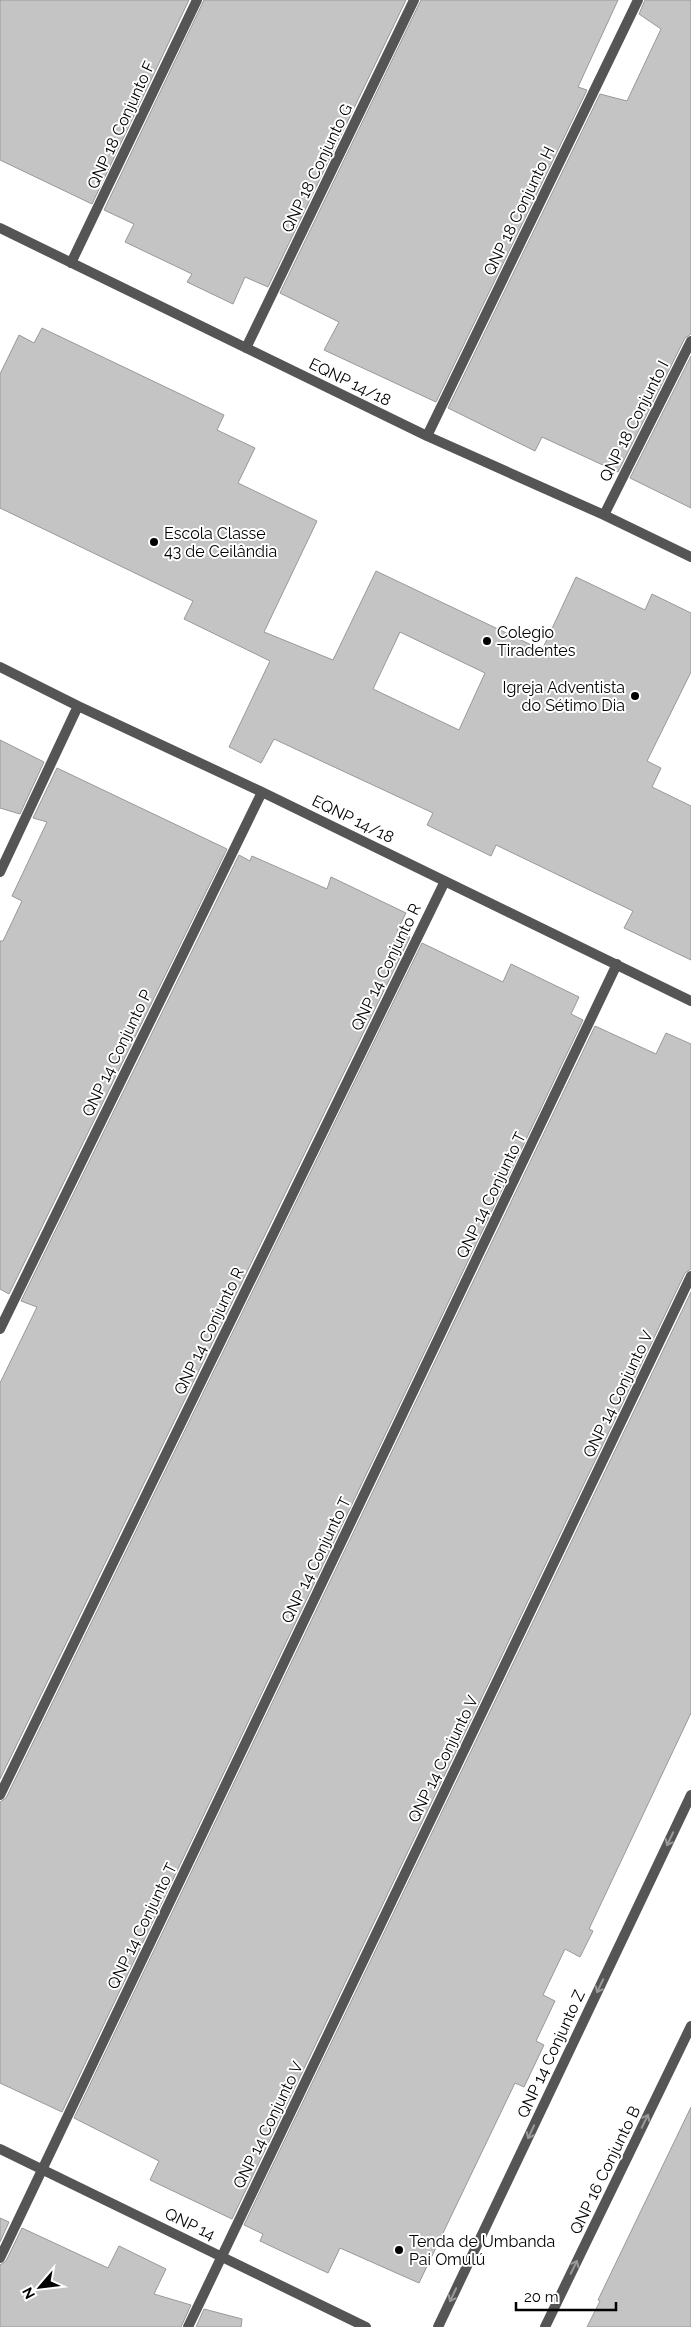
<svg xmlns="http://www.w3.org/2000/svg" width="691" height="2327" viewBox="0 0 691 2327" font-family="Raleway,sans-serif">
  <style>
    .building { fill: #c4c4c4; stroke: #999; fill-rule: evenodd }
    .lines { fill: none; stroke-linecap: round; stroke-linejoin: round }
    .minor { stroke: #555; stroke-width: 10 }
    .tertiary { stroke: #555; stroke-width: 10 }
    .oneway { stroke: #999 }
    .poi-dot { fill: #000; stroke: #fff; stroke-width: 2 }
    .labels { text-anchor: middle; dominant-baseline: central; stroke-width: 4; stroke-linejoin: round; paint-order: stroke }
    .street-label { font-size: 16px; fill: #000; stroke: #fff }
    .poi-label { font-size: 16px; fill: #000; stroke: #fff; text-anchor: start }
  </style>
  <rect width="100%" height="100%" fill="#fff"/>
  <!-- building -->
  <path class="building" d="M0,0H189L92,204L0,160Z
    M204,0H406L268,287L245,277L233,304L187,282L192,274L125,242L134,224L104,210Z
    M421,0H618L578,87L587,90L436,402L324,350L339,322L280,293Z
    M645,0H691V334L685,338L618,472L542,437L535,451L448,408L600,94L627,101L661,29L639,14Z
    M42,328L224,415L217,430L255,448L238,483L317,521L264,632L333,660L376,571L542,650L576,577L645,610L652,594L691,613V672L647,761L661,768L652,787L691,806V960L624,928L633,911L496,845L491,856L427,825L433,813L274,739L261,763L229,747L270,661L184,619L193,601L0,508V374L19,335L34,343ZM400,632L485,673L459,730L373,689Z
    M691,356V508L630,478Z
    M0,740L44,762L20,814L0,808Z
    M57,768L227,849L9,1294L0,1289V941H3L22,901L12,896L47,822L33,818Z
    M239,855L250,861L252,856L327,889L331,877L406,913L397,931L410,937L0,1779V1383L37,1307L21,1301Z
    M422,943L503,982L511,964L579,997L571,1014L583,1020L62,2112L0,2083V1802L6,1798Z
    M595,1026L656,1054L666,1033L691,1044V1269L685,1273L232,2219L150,2180L159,2161L74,2118Z
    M691,1292V1713L589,1929L593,1931L580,1957L565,1949L543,1995L555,2001L536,2041L544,2045L524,2087L515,2083L419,2283L340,2248L328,2273L260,2241L263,2234L244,2225Z
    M691,2107V2327H587L600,2301L598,2300Z
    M0,2218L9,2222L0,2242Z
    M22,2228L108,2268L119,2246L166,2269L154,2294L191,2305L181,2327H0V2265L6,2261Z
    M204,2309L242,2319L241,2327H196Z"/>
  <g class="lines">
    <!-- minor -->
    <path class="minor" d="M0,228L427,436L604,515L691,557
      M71,263L197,0
      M246,348L414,0
      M427,436L638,0
      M604,515L691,341
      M0,667L78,706L262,792L691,1001
      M0,872L78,706
      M0,1329L262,792
      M0,1795L445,881
      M0,2149L366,2327
      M0,2258L617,964
      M188,2327L691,1276"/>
    <!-- tertiary -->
    <path class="tertiary" d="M438,2327L691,1795
      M545,2327L691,2026"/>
  </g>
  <!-- one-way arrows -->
  <defs><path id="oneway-shaft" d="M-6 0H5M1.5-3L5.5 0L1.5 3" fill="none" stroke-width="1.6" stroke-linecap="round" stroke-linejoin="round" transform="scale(1.25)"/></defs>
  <g class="oneway">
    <use href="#oneway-shaft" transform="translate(670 1839) rotate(115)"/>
    <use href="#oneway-shaft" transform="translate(600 1986) rotate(115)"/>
    <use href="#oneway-shaft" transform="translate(645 2121) rotate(-64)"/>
    <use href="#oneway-shaft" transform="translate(531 2132) rotate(115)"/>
    <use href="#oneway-shaft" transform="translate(574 2267) rotate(-64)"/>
    <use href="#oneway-shaft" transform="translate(453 2295) rotate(115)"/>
  </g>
  <!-- markers -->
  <g class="poi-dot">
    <circle cx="154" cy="542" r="5"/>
    <circle cx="487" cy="641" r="5"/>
    <circle cx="635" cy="696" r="5"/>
    <circle cx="399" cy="2250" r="5"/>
  </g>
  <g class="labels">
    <!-- street labels -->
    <g class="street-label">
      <text transform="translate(121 125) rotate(-65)">QNP 18 Conjunto F</text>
      <text transform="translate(317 168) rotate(-64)">QNP 18 Conjunto G</text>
      <text transform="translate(519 211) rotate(-64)">QNP 18 Conjunto H</text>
      <text transform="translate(350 382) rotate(26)">EQNP 14/18</text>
      <text transform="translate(634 421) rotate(-63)">QNP 18 Conjunto I</text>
      <text transform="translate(353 819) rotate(26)">EQNP 14/18</text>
      <text transform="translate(386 967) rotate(-64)">QNP 14 Conjunto R</text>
      <text transform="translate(117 1053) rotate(-64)">QNP 14 Conjunto P</text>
      <text transform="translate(491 1195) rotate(-64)">QNP 14 Conjunto T</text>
      <text transform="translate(209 1331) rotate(-64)">QNP 14 Conjunto R</text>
      <text transform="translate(618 1394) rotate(-64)">QNP 14 Conjunto V</text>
      <text transform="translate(316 1560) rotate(-64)">QNP 14 Conjunto T</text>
      <text transform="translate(443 1759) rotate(-64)">QNP 14 Conjunto V</text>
      <text transform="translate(142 1926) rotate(-64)">QNP 14 Conjunto T</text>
      <text transform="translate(551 2054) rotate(-65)">QNP 14 Conjunto Z</text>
      <text transform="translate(268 2125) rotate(-64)">QNP 14 Conjunto V</text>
      <text transform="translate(605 2170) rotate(-64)">QNP 16 Conjunto B</text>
      <text transform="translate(190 2224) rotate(26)">QNP 14</text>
    </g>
    <!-- poi labels -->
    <g class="poi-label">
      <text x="164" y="533">Escola Classe<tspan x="164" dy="18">43 de Ceilândia</tspan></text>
      <text x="497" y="632">Colegio<tspan x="497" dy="18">Tiradentes</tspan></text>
      <text x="625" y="687" text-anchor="end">Igreja Adventista<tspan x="625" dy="18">do Sétimo Dia</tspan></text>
      <text x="409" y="2241">Tenda de Umbanda<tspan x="409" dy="18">Pai Omulú</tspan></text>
    </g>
  </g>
  <!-- north arrow -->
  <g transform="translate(40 2287) rotate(242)" stroke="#ffffff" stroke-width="4" paint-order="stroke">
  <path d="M0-4L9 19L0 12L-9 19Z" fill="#000000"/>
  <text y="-8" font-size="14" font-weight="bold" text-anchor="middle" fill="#000000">N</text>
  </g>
  <!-- scale -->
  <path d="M516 2302v8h100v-8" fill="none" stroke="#000000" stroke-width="2.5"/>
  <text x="524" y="2302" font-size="15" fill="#000000" stroke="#ffffff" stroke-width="4" paint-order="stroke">20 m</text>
</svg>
